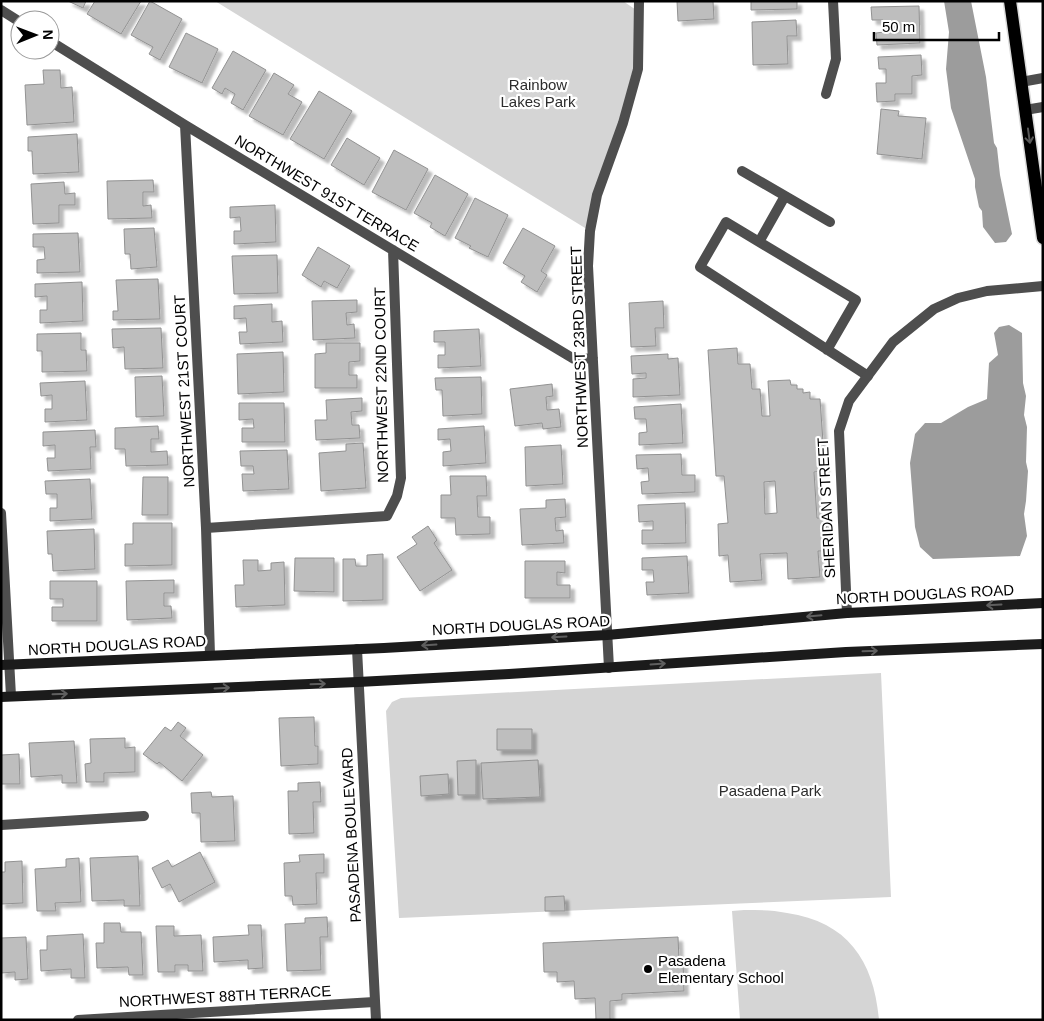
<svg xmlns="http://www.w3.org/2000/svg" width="1044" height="1021" viewBox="0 0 1044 1021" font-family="Arial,sans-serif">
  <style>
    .green { fill: #d5d5d5 }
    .water { fill: #9c9c9c }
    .building { fill: #bebebe; stroke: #929292; fill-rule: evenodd; filter: url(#shadow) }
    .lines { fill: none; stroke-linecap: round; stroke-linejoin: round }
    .primary-casing { stroke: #dbdbdb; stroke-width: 15 }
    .service { stroke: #4e4e4e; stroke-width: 10 }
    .minor { stroke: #4e4e4e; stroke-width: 10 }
    .secondary { stroke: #1b1b1b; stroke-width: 10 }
    .primary { stroke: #000; stroke-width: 12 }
    .oneway { stroke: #595959 }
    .oneway2 { stroke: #5f5f5f }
    .poi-dot { fill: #000; stroke: #fff; stroke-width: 2 }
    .labels { text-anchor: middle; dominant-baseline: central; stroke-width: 4.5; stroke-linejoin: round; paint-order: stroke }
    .park-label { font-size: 15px; fill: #2c2c2c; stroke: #fff }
    .street-label { font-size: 15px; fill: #000; stroke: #fff }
    .poi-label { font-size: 15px; fill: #000; stroke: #fff; text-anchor: start }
  </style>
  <defs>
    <filter id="shadow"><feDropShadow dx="4.5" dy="4.5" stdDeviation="1" flood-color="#0004"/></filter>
  </defs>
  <rect width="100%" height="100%" fill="#fff"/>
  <!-- green -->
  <path class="green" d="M215,1H623L639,12V47L590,231Z
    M881,673L891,897L399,918L386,711L392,702L401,698Z
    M744,910C759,910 773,910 787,913C848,922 874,961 879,1020H740L732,911Z"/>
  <!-- water -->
  <path class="water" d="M944,1H971L986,77L994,143L997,148L1000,175L1012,234L1006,242L995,243L983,227L982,211L979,207L975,187V179L951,108L946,69L949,32Z
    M1009,325L1022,333L1023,383L1026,396L1024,415L1027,427L1026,462L1028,471L1026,501L1024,514L1027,536L1020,556L933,559L920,547L915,527L910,463L915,434L925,423H941L968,407L987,399L989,363L998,355L994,333L999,327Z"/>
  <!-- building -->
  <path class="building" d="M68,1H86L83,8Z
    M95,1H141L121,34L87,14Z
    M150,1L182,19L160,60L149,54L153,47L131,35Z
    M677,1H713L714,19L678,21Z
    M751,1H797V9L751,10Z
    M919,6L920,43L877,45L876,33L884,32L883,20H872L871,7Z
    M796,20L797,36H787L788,64L753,65L752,22Z
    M186,33L218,49L202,83L169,67Z
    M233,51L266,70L243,110L231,103L235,94L225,88L222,94L212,88Z
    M921,55L922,75L912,76V94H895V101L877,102L876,83H886V69H879L878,57Z
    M43,70H60L61,88L72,87L74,122L27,125L25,85L44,84Z
    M274,73L294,85L288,94L302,102L283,135L249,116Z
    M319,91L352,111L324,159L290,139Z
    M881,109L899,111L898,116L926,118L922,159L877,154Z
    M77,134L79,172L33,174L32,151H28V137Z
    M347,138L380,158L364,185L331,165Z
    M394,150L428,169L406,210L372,192Z
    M435,175L468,194L445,236L430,227L432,223L414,213Z
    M153,180L154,192H143V206L151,205L152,218L108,219L107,181Z
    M64,182L65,194L75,193V205H59V223L33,224L31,184Z
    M475,198L508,215L488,257L469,248L471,246L455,238Z
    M275,205L276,242L234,244V231H241L240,217L230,218V207Z
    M154,228L157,267L131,269L130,254H125L124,229Z
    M523,228L555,246L541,271L547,275L537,292L521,282L525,276L503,263Z
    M78,233L80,272L37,273V260L45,259L44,247H33V234Z
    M318,247L350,266L337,288L324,281L321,287L302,275Z
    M277,255L278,293L234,294L232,256Z
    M158,279L160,319L113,320V311H118L116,280Z
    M82,282L83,321L40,323V310H47V296L35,297V284Z
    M357,300V312L346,313L347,325L354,324L355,338L313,340L312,301Z
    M663,301L664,328H655L656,346L631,347L629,303Z
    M272,304V322L282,321L283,342L240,344L239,332H247L246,318L234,319V306Z
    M161,328L163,368L125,369L124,347L113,348L112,329Z
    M479,329L481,366L438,368V355H445V342H434V331Z
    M81,333V350H86L87,371L42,372V351H37V334Z
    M326,343H360V361L349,362V375H357V388H315V354L326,353Z
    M737,348L738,364H750L752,389H760L762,416H770L768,381L790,380L791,385H797V389H803V393L810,392V399H820L825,471L814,472L817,518H826L828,551H818L820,577L788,579L787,553L760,554L762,580L730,582L728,555L719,556L718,524L728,523L724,476H716L708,350ZM775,481L777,513L765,514L764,482Z
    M283,352L284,392L238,394L237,354Z
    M668,354V359L678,358L680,395L633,397V379L646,378V373L632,374L631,356Z
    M162,376L164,416L136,417L135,377Z
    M481,377L482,414L443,416L442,390H436L435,378Z
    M85,381L87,420L45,422V409H52V395L41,396L40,383Z
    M552,384L553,396L546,397L547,410L559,409L561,427L543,429L542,423L515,426L510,389Z
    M362,398V411L351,412L352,425H359L360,438L316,440L315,420H327L326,400Z
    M239,403H284L285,442H242V428H254L253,419L239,420Z
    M681,404L683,443L639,445V433L647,432L646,419H635L634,407Z
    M158,426L159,439H151V452L167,451L168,465L126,466L125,449H115V428Z
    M484,426L486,463L443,466V452L451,451L450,439L438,440V429Z
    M95,430L96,447H90L91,469L48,471L47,458H55V445L43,446V432Z
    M363,443L366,488L321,491L319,453L346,451V444Z
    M561,445L563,484L526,486L525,447Z
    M287,450L289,489L243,491L242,474H254L253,466H241L240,451Z
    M681,454L682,475H695V492L642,494L641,482L649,481L648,468L637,469L636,455Z
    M450,476H486L487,496H477L478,517H490V534L456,535L455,518H441V495H451Z
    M143,477H168V515H142Z
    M90,479L92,519L50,521V508H57V494H46L45,481Z
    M565,499L566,517L555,518L556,531L563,530L564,543L522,545L520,509L546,508V500Z
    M685,503L686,543L642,544V530H653V521L639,522L638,505Z
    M133,523H172V565L125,566V544H133Z
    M428,526L437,540L434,543L452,570L420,591L397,557L417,544L412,537Z
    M94,529L95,569L53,571L52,554H48L47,531Z
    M383,554V600L343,601V559H355L356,566H367V555Z
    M687,556L689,593L647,595L646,582H654L653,570H642V558Z
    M295,558H334V592L294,591Z
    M243,560H258V571L271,570V563L284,562L285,605L236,607L235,585H244Z
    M525,561H565V573L557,572V585H570V598H525Z
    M174,580V593H164V606H171L172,618L127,620L126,581Z
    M50,581H97V621H52V607H63V599H50Z
    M314,717L315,746H318V764L281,766L279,718Z
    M178,722L186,728L180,736L203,755L182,781L159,762L157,764L143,754L165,727L171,731Z
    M497,729H532V750H497Z
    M125,738V748L135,747V772L104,773V782H86L85,764L91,763L90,739Z
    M74,741L77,783H62V775L31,777L29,743Z
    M19,754L20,784H1V755Z
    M476,760V795H458L457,761Z
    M538,760L540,797L483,799L481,763Z
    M448,774L449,794L421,796L420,776Z
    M320,782L321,802H313L314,833L289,834L288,791H298V783Z
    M211,792L212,797L233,796L235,841L201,842L200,813H192L191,793Z
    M200,852L215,882L179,902L170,884L162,888L152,868L168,860L172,867Z
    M324,854V873H316L317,904L293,905L292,896H285L284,863L300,862L299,855Z
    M138,856L140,906H124V900L92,901L90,858Z
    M79,858L81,902L55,903L56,911H37L35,869L66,867V859Z
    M22,861L23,903L1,904V872H5V862Z
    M564,896L565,911H545V897Z
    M327,917L328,937H320L321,970L287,971L285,924L305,923V918Z
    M104,923H120L121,932H141L143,975H129L128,967L97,968L96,943H104Z
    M248,925H261L263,968L248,969V960L214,962L213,937L249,935Z
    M156,926H174V936L201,935L203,971H188V965H175V972H158Z
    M83,934L85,978H71V969L41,971L40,950H47V936Z
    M26,937L28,979L15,980V972L1,973V938Z
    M678,937L679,960H683L684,991L622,994V1000L610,1001V1019L616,1020H592L596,1019L595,998L575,999L574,981L557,982V972H544L543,943Z"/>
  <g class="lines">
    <defs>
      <path id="primary" d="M1010,1L1043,238"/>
    </defs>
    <!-- primary casing -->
    <use href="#primary" class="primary-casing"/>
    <!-- service -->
    <path class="service" d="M1021,82L1043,78
      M1025,110L1043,107
      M742,171L830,222
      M759,242L785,196
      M827,350L856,300L726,222L700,267L868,376"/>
    <!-- minor -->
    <path class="minor" d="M1,10L20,22
      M50,41L185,125L574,359L593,358
      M826,94L836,59L833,1
      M185,125L206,528L210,655
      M1,513L11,696
      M206,528L387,516L397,496L401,478L393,250
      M847,613L839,431L849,401L893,342L934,309L958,298L987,291L1043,286
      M357,649L376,1020
      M609,668L588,266L590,231L597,195L623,123L638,69L639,1
      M1,825L144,816
      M78,1020L374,1002"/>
    <!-- secondary -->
    <path class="secondary" d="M1,665L384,648L607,635L847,613L1043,603
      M1,697L358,682L509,674L846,652L1043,644"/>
    <!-- primary -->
    <use href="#primary" class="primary"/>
  </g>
  <!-- one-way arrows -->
  <defs><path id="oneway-shaft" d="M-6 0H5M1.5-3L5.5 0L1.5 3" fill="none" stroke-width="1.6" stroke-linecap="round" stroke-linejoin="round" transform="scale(1.25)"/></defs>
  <use class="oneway" href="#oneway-shaft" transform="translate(1029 136) rotate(82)"/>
  <g class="oneway2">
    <use href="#oneway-shaft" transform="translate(994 605) rotate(177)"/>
    <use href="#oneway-shaft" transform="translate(814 616) rotate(175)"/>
    <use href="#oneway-shaft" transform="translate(559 637) rotate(177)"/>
    <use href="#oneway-shaft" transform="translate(429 645) rotate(176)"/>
    <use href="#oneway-shaft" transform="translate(870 651) rotate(-2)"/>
    <use href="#oneway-shaft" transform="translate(658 664) rotate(-4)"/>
    <use href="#oneway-shaft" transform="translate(318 684) rotate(-2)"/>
    <use href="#oneway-shaft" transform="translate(222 688) rotate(-3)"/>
    <use href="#oneway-shaft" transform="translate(60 694) rotate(-2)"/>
  </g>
  <!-- markers -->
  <circle class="poi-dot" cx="648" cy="969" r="5"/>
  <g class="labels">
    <!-- park labels -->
    <g class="park-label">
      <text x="538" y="84">Rainbow<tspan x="538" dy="17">Lakes Park</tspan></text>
      <text x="770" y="790">Pasadena Park</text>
    </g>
    <!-- street labels -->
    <g class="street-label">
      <text transform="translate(327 193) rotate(31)">NORTHWEST 91ST TERRACE</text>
      <text transform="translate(579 347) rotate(-92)">NORTHWEST 23RD STREET</text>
      <text transform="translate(381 385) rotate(-91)">NORTHWEST 22ND COURT</text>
      <text transform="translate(184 391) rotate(-93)">NORTHWEST 21ST COURT</text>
      <text transform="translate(826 508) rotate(-93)">SHERIDAN STREET</text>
      <text transform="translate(925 594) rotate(-3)">NORTH DOUGLAS ROAD</text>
      <text transform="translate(521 625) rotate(-3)">NORTH DOUGLAS ROAD</text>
      <text transform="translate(117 645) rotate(-3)">NORTH DOUGLAS ROAD</text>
      <text transform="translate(351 835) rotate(-93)">PASADENA BOULEVARD</text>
      <text transform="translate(225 996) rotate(-3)">NORTHWEST 88TH TERRACE</text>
    </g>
    <!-- poi labels -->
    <g class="poi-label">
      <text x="658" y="960">Pasadena<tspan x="658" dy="17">Elementary School</tspan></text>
    </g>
  </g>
  <!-- border -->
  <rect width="1044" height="1021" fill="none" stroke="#000000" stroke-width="5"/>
  <!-- north arrow -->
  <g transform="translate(35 35) rotate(89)"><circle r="24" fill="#ffffff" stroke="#999999"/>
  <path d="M0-4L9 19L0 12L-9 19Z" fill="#000000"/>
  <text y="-8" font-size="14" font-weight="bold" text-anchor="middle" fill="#000000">N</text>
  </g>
  <!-- scale -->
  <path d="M874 32v8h125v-8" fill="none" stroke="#000000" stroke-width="2.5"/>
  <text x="882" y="32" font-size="15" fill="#000000" stroke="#ffffff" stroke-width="4" paint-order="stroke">50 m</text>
</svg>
